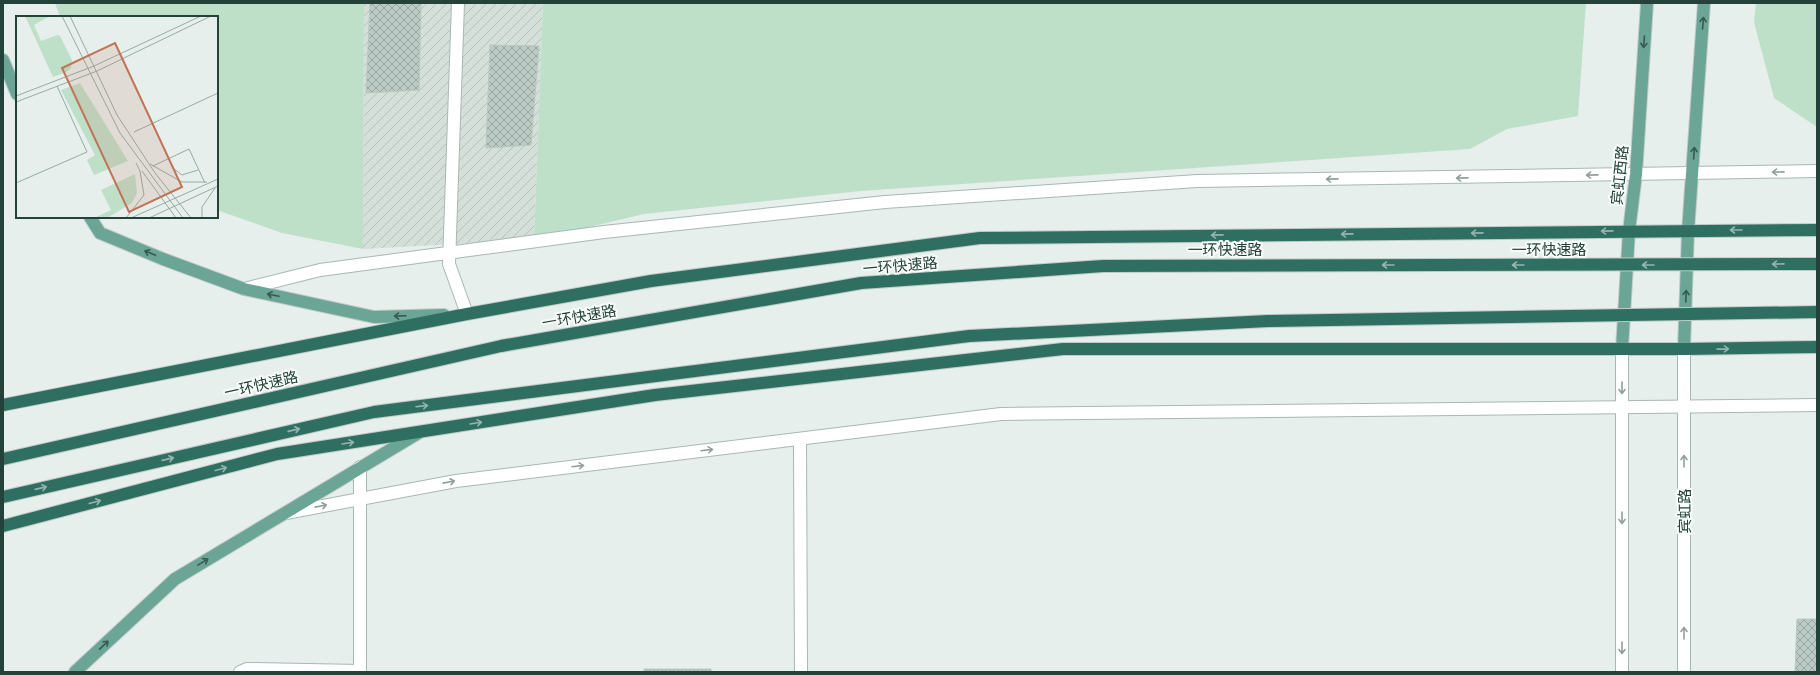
<svg xmlns="http://www.w3.org/2000/svg" width="1820" height="675" viewBox="0 0 1820 675" font-family="'Exo 2','Noto Sans SC',sans-serif">
  <style>
    .industrial { fill: url(#industrial-furrows) }
    .park { fill: #bfe0c8 }
    .building { fill: url(#building-cross-hatch); stroke: #b8c9c2 }
    .lines { fill: none; stroke-linecap: round; stroke-linejoin: round }
    .lane-casing { stroke: #a8b8b2; stroke-width: 14 }
    .street-casing { stroke: #a8b8b2; stroke-width: 14 }
    .secondary-casing { stroke: #a4bbb3; stroke-width: 14 }
    .primary-casing { stroke: #c2cac8; stroke-width: 14 }
    .highway-casing { stroke: #c2cac8; stroke-width: 14 }
    .lane { stroke: #fff; stroke-width: 12 }
    .street { stroke: #fff; stroke-width: 12 }
    .secondary { stroke: #fff; stroke-width: 12 }
    .primary { stroke: #6aa596; stroke-width: 12 }
    .highway { stroke: #2f6f62; stroke-width: 12 }
    .highway-bridge-casing { stroke: #c2cac8; stroke-width: 14; stroke-linecap: butt }
    .highway-bridge { stroke: #2f6f62; stroke-width: 12 }
    .oneway { stroke: #365b51 }
    .oneway2 { stroke: #92a09c }
    .oneway3 { stroke: #93b5ae }
    .labels { text-anchor: middle; dominant-baseline: central; stroke-width: 4; stroke-linejoin: round; paint-order: stroke }
    .street-label { font-size: 15px; fill: #24423a; stroke: #f7fbf9 }
    .inset-road { fill: none; stroke: #98aaa4; stroke-width: 1 }
    .view { fill: #c07456; fill-opacity: 0.15; stroke: #c07456; stroke-width: 2 }
    .inset-edge { fill: none; stroke: #24423a; stroke-width: 2 }
  </style>
  <defs>
    <pattern id="industrial-furrows" width="10" height="10" patternUnits="userSpaceOnUse"><rect width="10" height="10" fill="#d4dfda"/><path d="M-1 1l2-2M0 10L10 0M9 11l2-2" fill="none" stroke="#b6c1bc"/></pattern>
    <pattern id="building-cross-hatch" width="8" height="8" patternUnits="userSpaceOnUse"><rect width="8" height="8" fill="#bbcac4"/><path d="M0 0l8 8M0 8l8-8" fill="none" stroke="#98a6a0"/></pattern>
  </defs>
  <rect width="100%" height="100%" fill="#e6efeb"/>
  <!-- industrial -->
  <path class="industrial" d="M364,3H543L534,240L363,249Z"/>
  <!-- park -->
  <path class="park" d="M55,3H364L363,249L282,233L217,210V17H60Z
    M543,3H1586L1578,116L1507,129L1470,149L861,191L644,214L534,240Z
    M1756,3H1817V127L1774,98L1754,22Z"/>
  <!-- building -->
  <path class="building" d="M370,3H421L419,90L366,93Z
    M490,45L539,46L531,145L486,148Z
    M1797,619H1817V672H1795Z
    M644,669H711V672H644Z"/>
  <g class="lines">
    <defs>
      <path id="lane" d="M458,3L449,264L467,314
        M244,289L320,270L604,232L885,202L1197,181L1817,171
        M286,513L456,481L1001,414L1817,405"/>
      <path id="street" d="M800,439L801,672
        M360,467V672
        M240,672L247,669L360,671"/>
      <path id="secondary" d="M1622,672V349
        M1684,672V349"/>
      <path id="primary" d="M3,60L17,94
        M90,217L100,233L163,259L244,289L374,317L444,315
        M1622,349L1629,231L1636,174L1647,3
        M1684,349L1688,231L1704,3
        M75,672L175,579L420,432"/>
      <path id="highway" d="M3,405L467,314L651,281L980,238L1817,230
        M3,526L277,454L655,395L1063,349H1684L1817,347"/>
    </defs>
    <!-- lane casing -->
    <use href="#lane" class="lane-casing"/>
    <!-- street casing -->
    <use href="#street" class="street-casing"/>
    <!-- secondary casing -->
    <use href="#secondary" class="secondary-casing"/>
    <!-- primary casing -->
    <use href="#primary" class="primary-casing"/>
    <!-- highway casing -->
    <use href="#highway" class="highway-casing"/>
    <!-- lane -->
    <use href="#lane" class="lane"/>
    <!-- street -->
    <use href="#street" class="street"/>
    <!-- secondary -->
    <use href="#secondary" class="secondary"/>
    <!-- primary -->
    <use href="#primary" class="primary"/>
    <!-- highway -->
    <use href="#highway" class="highway"/>
    <defs>
      <path id="highway-bridge" d="M3,459L501,346L861,283L1103,266L1817,264
        M3,497L374,412L969,336L1268,321L1817,312"/>
    </defs>
    <!-- highway-bridge casing -->
    <use href="#highway-bridge" class="highway-bridge-casing"/>
    <!-- highway-bridge -->
    <use href="#highway-bridge" class="highway-bridge"/>
  </g>
  <!-- one-way arrows -->
  <defs><path id="oneway-shaft" d="M-6 0H5M1.5-3L5.5 0L1.5 3" fill="none" stroke-width="1.6" stroke-linecap="round" stroke-linejoin="round"/></defs>
  <g class="oneway">
    <use href="#oneway-shaft" transform="translate(1703 23) rotate(-86)"/>
    <use href="#oneway-shaft" transform="translate(1644 42) rotate(94)"/>
    <use href="#oneway-shaft" transform="translate(1694 153) rotate(-86)"/>
    <use href="#oneway-shaft" transform="translate(150 253) rotate(-157)"/>
    <use href="#oneway-shaft" transform="translate(273 295) rotate(-168)"/>
    <use href="#oneway-shaft" transform="translate(1686 296) rotate(-88)"/>
    <use href="#oneway-shaft" transform="translate(400 316) rotate(178)"/>
    <use href="#oneway-shaft" transform="translate(203 562) rotate(-31)"/>
    <use href="#oneway-shaft" transform="translate(104 645) rotate(-43)"/>
  </g>
  <g class="oneway2">
    <use href="#oneway-shaft" transform="translate(1778 172) rotate(179)"/>
    <use href="#oneway-shaft" transform="translate(1592 175) rotate(179)"/>
    <use href="#oneway-shaft" transform="translate(1462 178) rotate(179)"/>
    <use href="#oneway-shaft" transform="translate(1332 179) rotate(179)"/>
    <use href="#oneway-shaft" transform="translate(1622 388) rotate(90)"/>
    <use href="#oneway-shaft" transform="translate(707 450) rotate(-7)"/>
    <use href="#oneway-shaft" transform="translate(1684 461) rotate(-90)"/>
    <use href="#oneway-shaft" transform="translate(578 466) rotate(-7)"/>
    <use href="#oneway-shaft" transform="translate(449 482) rotate(-11)"/>
    <use href="#oneway-shaft" transform="translate(321 506) rotate(-11)"/>
    <use href="#oneway-shaft" transform="translate(1622 518) rotate(90)"/>
    <use href="#oneway-shaft" transform="translate(1684 633) rotate(-90)"/>
    <use href="#oneway-shaft" transform="translate(1622 648) rotate(90)"/>
  </g>
  <g class="oneway3">
    <use href="#oneway-shaft" transform="translate(1736 230) rotate(180)"/>
    <use href="#oneway-shaft" transform="translate(1607 231) rotate(179)"/>
    <use href="#oneway-shaft" transform="translate(1477 233) rotate(179)"/>
    <use href="#oneway-shaft" transform="translate(1347 234) rotate(179)"/>
    <use href="#oneway-shaft" transform="translate(1217 235) rotate(179)"/>
    <use href="#oneway-shaft" transform="translate(1778 264) rotate(179)"/>
    <use href="#oneway-shaft" transform="translate(1388 265) rotate(180)"/>
    <use href="#oneway-shaft" transform="translate(1518 265) rotate(180)"/>
    <use href="#oneway-shaft" transform="translate(1648 265) rotate(180)"/>
    <use href="#oneway-shaft" transform="translate(1723 349) rotate(-1)"/>
    <use href="#oneway-shaft" transform="translate(422 406) rotate(-7)"/>
    <use href="#oneway-shaft" transform="translate(476 423) rotate(-9)"/>
    <use href="#oneway-shaft" transform="translate(294 430) rotate(-13)"/>
    <use href="#oneway-shaft" transform="translate(348 443) rotate(-9)"/>
    <use href="#oneway-shaft" transform="translate(168 459) rotate(-13)"/>
    <use href="#oneway-shaft" transform="translate(221 469) rotate(-15)"/>
    <use href="#oneway-shaft" transform="translate(41 488) rotate(-13)"/>
    <use href="#oneway-shaft" transform="translate(95 502) rotate(-15)"/>
  </g>
  <g class="labels">
    <!-- street labels -->
    <g class="street-label">
      <text transform="translate(1619 175) rotate(-84)">宾虹西路</text>
      <text x="1225" y="249">一环快速路</text>
      <text x="1549" y="249">一环快速路</text>
      <text transform="translate(900 265) rotate(-5)">一环快速路</text>
      <text transform="translate(579 316) rotate(-10)">一环快速路</text>
      <text transform="translate(261 384) rotate(-13)">一环快速路</text>
      <text transform="translate(1684 511) rotate(-90)">宾虹路</text>
    </g>
  </g>
  <!-- overview -->
  <g transform="translate(16 16)">
    <rect width="202" height="202" fill="#e6efeb"/>
    <path d="M9,0H34L18,9L25,25L41,19L44,20L56,44L55,52L50,56L37,61ZM64,67L112,145L78,159L71,144L79,139L45,74ZM119,158L121,177L116,187L91,202H78L95,194L85,174Z" fill="#bfe0c8"/>
    <path class="inset-road" d="M46,0L104,117L167,202M54,0L101,99L139,157L175,202M0,80L78,50L185,0M0,86L81,55L195,0M118,116L202,77M153,143L157,152L166,159L182,154M134,148L166,166H191M137,150L173,133L189,167M126,155L160,202M0,167L71,136L41,70M110,202L128,179L124,155L120,147M115,202L202,163M133,202L202,170M186,202V191L199,172"/>
    <path class="view" d="M99,27L166,171L113,196L46,52Z"/>
    <rect width="202" height="202" class="inset-edge"/>
  </g>
  <!-- border -->
  <rect width="1820" height="675" fill="none" stroke="#24423a" stroke-width="8"/>
</svg>
